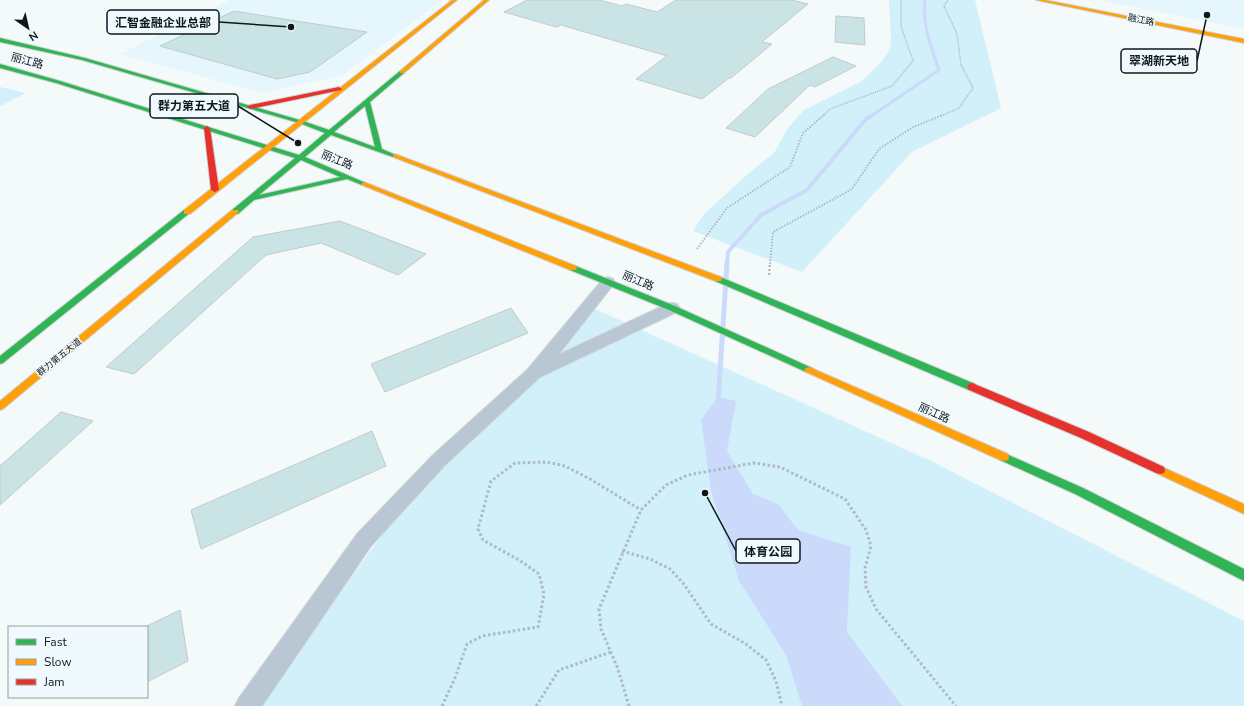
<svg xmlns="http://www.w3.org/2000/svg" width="1244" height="706" viewBox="0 0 1244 706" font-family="'Nunito Sans','Noto Sans SC',sans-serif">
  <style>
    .built { fill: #e5f6fc }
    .green { fill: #d1f0fa }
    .water { fill: #cbdafa }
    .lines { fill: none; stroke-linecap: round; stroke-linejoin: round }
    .stream-far2 { stroke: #cbdafa; stroke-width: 3 }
    .stream-far1 { stroke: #cbdafa; stroke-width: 4 }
    .stream { stroke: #cbdafa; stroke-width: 5 }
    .building { fill: #cae4e5; stroke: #c2cacb }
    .street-casing { stroke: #d0d4d5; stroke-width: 2 }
    .fast-casing { stroke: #d0d4d5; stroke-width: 2 }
    .slow-casing { stroke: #d0d4d5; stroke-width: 2 }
    .jam-casing { stroke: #d0d4d5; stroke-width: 2 }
    .path-far3 { stroke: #afb9c1; stroke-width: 1.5; stroke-dasharray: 1 1; stroke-linecap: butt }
    .path-far2 { stroke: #afb9c1; stroke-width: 2; stroke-dasharray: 1.5 1.5; stroke-linecap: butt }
    .path-far1 { stroke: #afb9c1; stroke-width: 2.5; stroke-dasharray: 2 2; stroke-linecap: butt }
    .path { stroke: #afb9c1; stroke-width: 3; stroke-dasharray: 2.5 2.5; stroke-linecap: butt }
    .street { fill: #b8c7d3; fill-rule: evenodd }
    .fast { fill: #30b455; fill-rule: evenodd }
    .slow { fill: #ff9f0a; fill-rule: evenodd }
    .jam { fill: #e5322d; fill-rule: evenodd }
    .labels { text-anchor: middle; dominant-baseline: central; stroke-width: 3; stroke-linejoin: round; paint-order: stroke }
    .far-street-label { font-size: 9px; fill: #0e181b; stroke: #f0fafe }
    .street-label { font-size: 11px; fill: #0e181b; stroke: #f0fafe }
    .leader { fill: none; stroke: #0e181b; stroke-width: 1.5 }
    .callout-dot { fill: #0e181b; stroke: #f0fafe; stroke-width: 1.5 }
    .callout { fill: #f0fafe; stroke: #0e181b; stroke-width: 1.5 }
    .callout-label { font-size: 12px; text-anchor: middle; font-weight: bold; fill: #0e181b }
  </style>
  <rect width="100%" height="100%" fill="#f4f9fa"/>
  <!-- built -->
  <path class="built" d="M230,0H442L343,75L262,93L120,54Z
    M1097,0H1244V29Z"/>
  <!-- green -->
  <path class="green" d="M889,0H975L1001,108L912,152L802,272L693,231L704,214L749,173L774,153L788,128L804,110L862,81L883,60L890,49L891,40Z
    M0,87L26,93L0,106Z
    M584,304L931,461L1244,621V706H257L390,524Z"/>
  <!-- water -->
  <path class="water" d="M718,397L736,401L727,451L753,494L778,504L798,530L851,547L847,632L902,706H802L786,655L739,581L711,491L701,420Z"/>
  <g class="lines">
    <!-- stream-far2 -->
    <path class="stream-far2" d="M871,116L939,70C931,47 922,24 925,0"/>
    <!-- stream-far1 -->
    <path class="stream-far1" d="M727,264L728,252L761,215L807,190L866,119L873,115"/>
    <!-- stream -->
    <path class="stream" d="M718,403L727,263"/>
  </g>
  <!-- building -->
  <path class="building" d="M527,0H599L622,6L626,4L657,12L676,0H792L808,4L762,42L772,44L731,78H729L702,99L636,79L667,56L561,25L556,27L504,12Z
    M234,11L296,21L367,32L310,72L277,79L160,46Z
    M836,16L864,18L865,45L835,42Z
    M833,57L856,66L815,87L810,85L755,137L726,128L768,89Z
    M340,221L426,254L398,275L321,243L266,255L134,374L106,367L253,237Z
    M511,308L528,333L385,392L371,364Z
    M61,412L93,421L0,505V466Z
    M372,431L386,466L201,549L191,510Z
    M180,610L188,661L147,682V626Z"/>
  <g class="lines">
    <defs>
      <path id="street" d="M608,277L613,279L615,282L613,285L558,355L667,304L672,303L677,304L680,308L677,312L540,377L445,465L371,546L262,706H235L239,698L357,534L433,455L528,369L603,279Z"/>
      <path id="fast" d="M0,38L85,58L303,121L329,130L400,71H404V73L370,102L382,149L398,156L397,157H393L331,135L305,157L366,183V185H362L347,179L254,200L238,214H232V210L295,158L56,83L0,68V64L60,81L299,155L325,133L299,123L82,60L0,42ZM365,106L375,147L334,132ZM301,160L340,177L259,195Z
        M184,210H190L191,212L3,363L0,364V356Z
        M573,265L675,306L812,368L814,370L812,372H806L669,310L570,270L569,268Z
        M718,276L975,384L977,387L975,390H969L715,281L714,279Z
        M1004,453L1083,488L1244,569V581L1075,494L1000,460L999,457L1000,454Z"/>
      <path id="slow" d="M452,0H457L190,214H184V210Z
        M484,0H489L404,73H400V71Z
        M1036,0H1045L1244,39V43Z
        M395,154L721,277L722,279L721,281H715L393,157V155Z
        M364,182L576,266L577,268L576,270H570L362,185V183Z
        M232,210H238L239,212L3,409L0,410V401Z
        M809,367L1008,454L1009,457L1008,460L1004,461L1000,460L806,372L804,370L806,368Z
        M1160,466L1244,504V514L1156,473L1155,470L1156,467Z"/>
      <path id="jam" d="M339,87L342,89L341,90L250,109L247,107L250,105Z
        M207,126L210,128L219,190L215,192L211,190L204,128Z
        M972,383L1089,432L1164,467L1165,470L1164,473L1160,474L1156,473L1081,438L969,390L967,387L969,384Z"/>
    </defs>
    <!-- street casing -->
    <use href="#street" class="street-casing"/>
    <!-- fast casing -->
    <use href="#fast" class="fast-casing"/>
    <!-- slow casing -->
    <use href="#slow" class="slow-casing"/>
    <!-- jam casing -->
    <use href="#jam" class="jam-casing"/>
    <!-- path-far3 -->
    <path class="path-far3" d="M823,116L830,109L892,86L913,61L901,26V0
      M941,116L959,108L973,88L961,65L957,34L944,6L948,0"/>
    <!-- path-far2 -->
    <path class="path-far2" d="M697,249L727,208L790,167L803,133L824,115
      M770,264L773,232L852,189L879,149L913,127L943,115"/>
    <!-- path-far1 -->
    <path class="path-far1" d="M769,275L770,263"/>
    <!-- path -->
    <path class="path" d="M622,551L650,559L670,569L683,583L711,624L746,644L766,660L776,681L782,706
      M442,706L455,678L467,644L482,636L538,627L544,594L539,574L519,560L483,540L478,529L491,481L515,463L547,462L565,466L590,479L641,510
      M536,706L559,670L611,652
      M629,706L618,669L601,629L599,609L641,510L666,485L688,475L754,463L780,467L845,499L866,530L871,546L865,568L866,587L876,609L956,706"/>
    <!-- street -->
    <use href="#street" class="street"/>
    <!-- fast -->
    <use href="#fast" class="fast"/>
    <!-- slow -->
    <use href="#slow" class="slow"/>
    <!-- jam -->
    <use href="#jam" class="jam"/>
  </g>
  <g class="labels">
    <!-- far-street labels -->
    <g class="far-street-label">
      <text transform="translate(1141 20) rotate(11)">融江路</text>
      <text transform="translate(59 357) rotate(-39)">群力第五大道</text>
    </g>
    <!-- street labels -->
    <g class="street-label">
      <text transform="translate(27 61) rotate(15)">丽江路</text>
      <text transform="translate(337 160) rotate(22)">丽江路</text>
      <text transform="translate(638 281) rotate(23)">丽江路</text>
      <text transform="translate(934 413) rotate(24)">丽江路</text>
    </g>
  </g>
  <!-- callouts -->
  <path class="leader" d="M291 27L219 22M1207 15L1197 61M298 143L238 106M705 493L736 551"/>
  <g class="callout-dot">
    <circle cx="291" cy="27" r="4"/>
    <circle cx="1207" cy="15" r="4"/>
    <circle cx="298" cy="143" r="4"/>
    <circle cx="705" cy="493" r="4"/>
  </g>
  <g class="callout">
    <rect x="107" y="10" width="112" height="24" rx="4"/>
    <rect x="1121" y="49" width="76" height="24" rx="4"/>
    <rect x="150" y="94" width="88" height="24" rx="4"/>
    <rect x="736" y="539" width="64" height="24" rx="4"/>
  </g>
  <g class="callout-label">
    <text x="163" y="27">汇智金融企业总部</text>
    <text x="1159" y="65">翠湖新天地</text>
    <text x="194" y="110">群力第五大道</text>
    <text x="768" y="556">体育公园</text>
  </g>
  <!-- legend -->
  <rect x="8" y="626" width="140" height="72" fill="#f0fafe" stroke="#96a0a3"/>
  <rect x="16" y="639" width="20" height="6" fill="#30b455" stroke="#96a0a3"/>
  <text x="44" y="646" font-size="12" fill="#0e181b">Fast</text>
  <rect x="16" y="659" width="20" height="6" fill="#ff9f0a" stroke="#96a0a3"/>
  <text x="44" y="666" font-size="12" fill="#0e181b">Slow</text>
  <rect x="16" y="679" width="20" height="6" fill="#e5322d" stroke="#96a0a3"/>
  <text x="44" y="686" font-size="12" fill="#0e181b">Jam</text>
  <!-- north arrow -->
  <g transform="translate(28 28) rotate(146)" stroke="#f0fafe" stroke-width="3" paint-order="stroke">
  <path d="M0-3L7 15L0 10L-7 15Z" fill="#0e181b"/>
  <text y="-6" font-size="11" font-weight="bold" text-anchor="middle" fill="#0e181b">N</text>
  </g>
</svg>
